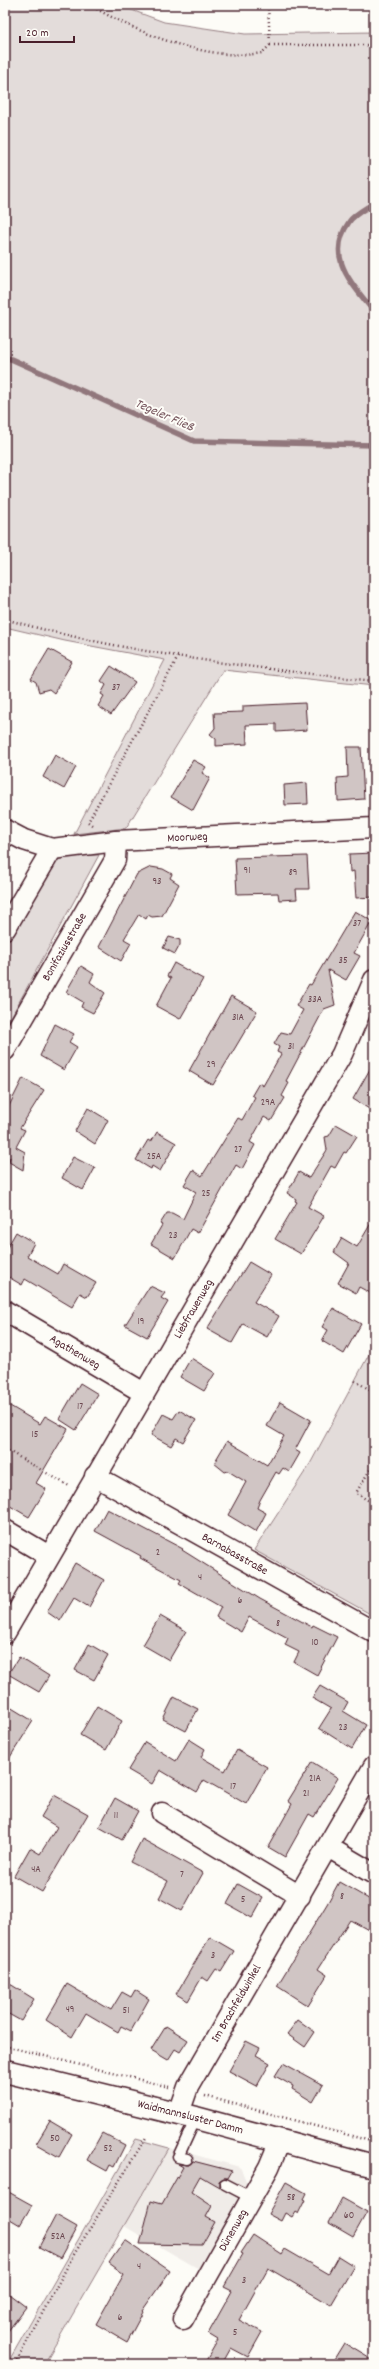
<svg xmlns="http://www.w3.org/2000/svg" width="379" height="2369" viewBox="0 0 379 2369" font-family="Dekko,sans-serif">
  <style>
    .built { fill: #f0ece8 }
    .green { fill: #e3dcda; stroke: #967e82 }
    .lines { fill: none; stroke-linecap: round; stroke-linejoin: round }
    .stream { stroke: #91777b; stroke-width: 5.5 }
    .building { fill: #d0c5c4; stroke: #4a1f2b }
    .service-casing { stroke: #4a1f2b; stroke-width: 13 }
    .minor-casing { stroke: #4a1f2b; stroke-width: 23 }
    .secondary-casing { stroke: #4a1f2b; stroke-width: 25 }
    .path { stroke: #4a1f2b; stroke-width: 2.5; stroke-dasharray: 1 3; stroke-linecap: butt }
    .service { stroke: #fdfcf7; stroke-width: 10 }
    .minor { stroke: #fdfcf7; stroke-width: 20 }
    .secondary { stroke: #fdfcf7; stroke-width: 22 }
    .labels { text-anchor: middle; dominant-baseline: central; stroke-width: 4; stroke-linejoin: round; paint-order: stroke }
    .number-label { font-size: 10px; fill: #6c4851 }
    .street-label { font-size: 12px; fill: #4a1f2b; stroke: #fdfcf7 }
    .water-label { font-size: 13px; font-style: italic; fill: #73525a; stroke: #fdfcf7 }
  </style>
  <rect width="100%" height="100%" fill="#fdfcf7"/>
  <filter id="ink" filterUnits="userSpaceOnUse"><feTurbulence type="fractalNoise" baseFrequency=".025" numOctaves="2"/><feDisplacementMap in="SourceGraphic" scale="8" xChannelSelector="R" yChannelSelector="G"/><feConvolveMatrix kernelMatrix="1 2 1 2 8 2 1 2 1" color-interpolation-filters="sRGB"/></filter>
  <g filter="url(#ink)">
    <!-- built -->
    <path class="built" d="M169,2148L240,2167L248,2185L199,2269L124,2226Z"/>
    <!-- green -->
    <path class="green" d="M5,5H118L164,22L245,34L374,32V686L223,670L126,828L74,834L165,660L65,641L5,627Z
      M77,855H99L5,1028V945L56,860Z
      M374,1345V1616L254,1550L310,1464Z
      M136,2139L169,2148L44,2364H7Z"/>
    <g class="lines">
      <!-- stream -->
      <path class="stream" d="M374,203C367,208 354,214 349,222C324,258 353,284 374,312
        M5,358L11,359L194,441L374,445"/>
    </g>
    <!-- building -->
    <path class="building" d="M49,649L72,662L54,693L49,689L39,692L36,682L31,679Z
      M111,666L135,682L111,715L98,706L104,696L101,694L106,685L101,681Z
      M305,703L307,730L276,732V724L246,725L247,744L216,746V739L210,734L215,728L214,713L243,712V706Z
      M347,747H361L364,799L338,801L337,778L348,777Z
      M55,755L76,767L64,789L43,777Z
      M193,760L206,767L202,773L210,778L193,810L171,797Z
      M307,783L308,804L285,805L284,785Z
      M374,853V897L356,898L354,871L350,872L349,854Z
      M307,856L309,889H296L297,899L279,900L278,893L237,894L235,858Z
      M151,867L163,869L172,874L170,878L179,884L162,916L152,917L148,915L146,919L139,914L124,939L131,943L121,961L99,947L137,874Z
      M355,911L372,921L354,953L360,956L346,980L328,970L335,1005L324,1009L286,1081L289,1083L282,1096L285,1098L271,1121L264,1117L250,1142L255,1145L242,1169L236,1165L198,1233L191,1229L175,1258L151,1244L162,1225L160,1224L167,1213H172L183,1219L196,1192L184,1185L193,1170L202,1176L238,1118L242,1120L255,1097L252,1095L259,1083L263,1086L281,1054L277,1052L279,1047L274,1044L281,1032L290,1034L303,1010L296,1006L309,984L311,985Z
      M169,937L180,940V945L175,954L163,948Z
      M174,963L203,979L180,1019L156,1006L171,978L167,976Z
      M81,966L94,974L90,982L105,993L93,1013L81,1007L83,1002L66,992Z
      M231,996L257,1011L213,1085L189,1071Z
      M55,1024L74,1034L69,1042L77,1047L64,1070L40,1056Z
      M374,1062V1112L353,1099Z
      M23,1078L44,1090L20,1128L25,1130L16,1147L25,1152L23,1170L9,1162L10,1157L5,1165V1114Z
      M88,1108L108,1120L95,1144L75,1131Z
      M336,1124L357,1136L346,1153L344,1152L335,1168L331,1166L308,1207L324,1216L301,1254L275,1239L297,1202L295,1201L296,1199L287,1193L299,1172L309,1178L327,1150L325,1137L329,1136Z
      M157,1132L176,1143L160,1171L152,1166L151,1169L136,1160L148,1140L151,1142Z
      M73,1157L95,1168L83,1190L62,1178Z
      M374,1218V1295L359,1287L356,1293L338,1283L349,1263L334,1252L342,1238L357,1247Z
      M16,1232L34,1243L27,1256L58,1274L63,1264L96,1283L87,1297L80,1293L72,1307L25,1279L22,1285L5,1275V1251Z
      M249,1262L271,1275L254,1302L279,1316L267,1337L243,1324L232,1343L207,1329Z
      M150,1286L165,1293L161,1298L168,1302L147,1337L125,1325Z
      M333,1308L361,1324L344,1354L322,1341L328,1330L322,1327Z
      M191,1358L215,1373L204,1391L180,1377Z
      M80,1383L98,1394L76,1430L59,1419Z
      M280,1402L311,1420L295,1450L300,1453L289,1472L283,1468L279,1474L276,1472L260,1500L257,1508L266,1513L256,1532L228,1515L246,1482L228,1471L225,1472L214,1463L227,1441L267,1465L284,1436L267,1426Z
      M5,1403L40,1424L45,1416L68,1429L36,1483L46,1489L29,1517L5,1503Z
      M179,1410L196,1420L183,1442L176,1438L171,1446L151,1435L163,1414L173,1419Z
      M107,1509L183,1549L182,1550L260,1599L312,1627L313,1625L337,1637L317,1675L294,1662L299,1652L285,1645L288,1638L249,1617L241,1632L216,1617L221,1607L179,1583L181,1580L140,1558L141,1556L95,1531Z
      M75,1563L104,1580L89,1607L74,1598L60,1621L47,1612Z
      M160,1616L186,1631L169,1660L143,1645Z
      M89,1644L108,1655L94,1680L75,1670Z
      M19,1657L49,1676L39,1692L8,1674Z
      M320,1686L348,1702L343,1711L366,1725L352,1749L319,1728L331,1709L312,1698Z
      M174,1697L198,1709L186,1731L163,1719Z
      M5,1704L33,1721L5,1765Z
      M97,1706L122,1721L106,1750L80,1735Z
      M189,1739L205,1749L201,1757L225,1771L237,1750L267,1767L246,1804L204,1780L197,1792L160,1770L152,1784L128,1770L145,1742L176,1761Z
      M312,1762L338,1778L314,1817L309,1814L285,1857L268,1847L292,1804L288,1801Z
      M54,1795L88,1814L42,1892L14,1876L30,1848L40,1854L57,1827L41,1817Z
      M115,1798L138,1811L122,1840L99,1827Z
      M142,1839L203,1873L182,1911L159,1898L168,1881L130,1862Z
      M339,1882L374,1902V1933L350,1920L318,1969L327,1975L308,2006L277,1986L327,1904Z
      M238,1884L263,1898L252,1918L227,1904Z
      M210,1937L234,1951L221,1972L216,1969L208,1981L202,1977L188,2001L176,1994Z
      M10,1984L34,1999L21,2021L5,2012V1993Z
      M67,1984L111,2010L122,1992L131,1997L135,1990L149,1999L131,2031L121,2026L118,2032L86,2013L72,2037L46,2020Z
      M298,2020L315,2032L305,2047L287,2034Z
      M166,2026L188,2040L180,2052L175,2049L168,2060L151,2050Z
      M246,2041L260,2048L256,2055L270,2063L257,2086L229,2071Z
      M283,2063L323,2085L313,2102L292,2089L293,2086L275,2076Z
      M50,2121L72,2134L59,2157L36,2144Z
      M102,2133L125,2145L114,2167L110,2165L107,2171L87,2160Z
      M193,2161L232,2171L228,2178H224L219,2181V2187L200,2176L191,2192L212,2206L206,2217L215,2222L202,2245L140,2244L151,2201L162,2204L183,2167L178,2164L189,2165Z
      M286,2182L306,2193L303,2199L305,2200L298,2214L295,2212L292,2217L285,2213L281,2221L268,2214Z
      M5,2190L32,2205L20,2225L5,2216Z
      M342,2198L367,2212L353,2237L329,2223Z
      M56,2215L77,2227L60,2258L39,2247Z
      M253,2235L282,2254L285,2249L328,2274L338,2256L354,2266L331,2305L268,2268L239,2320L262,2332L248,2357L231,2348L222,2364H204L218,2340L208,2334L232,2291L224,2287L243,2254L241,2253Z
      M125,2240L170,2271L142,2311L143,2312L127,2342L96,2324L124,2274L109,2263Z
      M5,2291L26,2307L5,2335Z
      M344,2343L374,2361V2364H331Z"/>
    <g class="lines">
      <defs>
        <path id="service" d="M187,2159L178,2157L196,2118
          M225,2184L252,2198"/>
        <g id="minor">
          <path id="s1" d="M5,830L24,840L52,849L116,841L374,828"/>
          <path d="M5,929L52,849"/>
          <path id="s2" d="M5,1050L115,860L116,841"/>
          <path id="s3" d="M5,1311L144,1393"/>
          <path id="s4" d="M95,1476L374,1632"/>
          <path d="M5,1530L49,1556"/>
          <path id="s5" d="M5,1633L342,1054L374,980"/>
          <path d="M162,1813L300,1896"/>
          <path d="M328,1847L374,1874"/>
          <path id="s6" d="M179,2113L188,2087L374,1766"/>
          <path id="s7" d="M183,2319L269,2167L280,2141"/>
        </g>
        <g id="secondary">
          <path id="s8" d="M5,2071L196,2118L374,2166"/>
        </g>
      </defs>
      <!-- service casing -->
      <use href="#service" class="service-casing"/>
      <!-- minor casing -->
      <use href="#minor" class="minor-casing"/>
      <!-- secondary casing -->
      <use href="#secondary" class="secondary-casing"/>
      <!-- path -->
      <path class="path" d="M90,5C137,33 208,62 262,53L270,45L268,5
        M270,45H374
        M5,619C126,654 250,667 374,681
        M92,825L88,822L178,657
        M355,1381L374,1392
        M5,1449L69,1486
        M374,1463L356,1493L374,1504
        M5,2046L169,2087
        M205,2096L374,2142
        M15,2364L73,2256L147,2136"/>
      <!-- service -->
      <use href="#service" class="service"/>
      <!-- minor -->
      <use href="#minor" class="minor"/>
      <!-- secondary -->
      <use href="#secondary" class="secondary"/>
    </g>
  </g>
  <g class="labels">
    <!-- number labels -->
    <g class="number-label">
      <text x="116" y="688">37</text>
      <text x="247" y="871">91</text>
      <text x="293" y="873">89</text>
      <text x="157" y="882">93</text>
      <text x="357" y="924">37</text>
      <text x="343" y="961">35</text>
      <text x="315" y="1000">33A</text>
      <text x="238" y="1018">31A</text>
      <text x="291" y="1047">31</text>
      <text x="211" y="1065">29</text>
      <text x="268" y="1103">29A</text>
      <text x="238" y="1150">27</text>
      <text x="154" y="1157">25A</text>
      <text x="206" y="1194">25</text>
      <text x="173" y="1236">23</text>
      <text x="141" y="1322">19</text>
      <text x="80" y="1407">17</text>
      <text x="35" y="1435">15</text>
      <text x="158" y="1553">2</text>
      <text x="200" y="1578">4</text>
      <text x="240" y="1601">6</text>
      <text x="278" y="1624">8</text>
      <text x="315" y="1643">10</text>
      <text x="343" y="1728">23</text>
      <text x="315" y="1779">21A</text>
      <text x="233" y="1787">17</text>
      <text x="306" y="1794">21</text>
      <text x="116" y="1816">11</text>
      <text x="36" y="1870">4A</text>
      <text x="182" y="1875">7</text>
      <text x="342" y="1897">8</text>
      <text x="243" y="1900">5</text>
      <text x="213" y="1956">3</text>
      <text x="70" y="2010">49</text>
      <text x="126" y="2011">51</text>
      <text x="55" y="2139">50</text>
      <text x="108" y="2149">52</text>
      <text x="291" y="2198">58</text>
      <text x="349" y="2216">60</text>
      <text x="58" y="2237">52A</text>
      <text x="139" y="2267">4</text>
      <text x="244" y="2281">3</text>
      <text x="120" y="2318">6</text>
      <text x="235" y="2333">5</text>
    </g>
    <!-- street labels -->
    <g class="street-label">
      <text stroke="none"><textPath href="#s1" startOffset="187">Moorweg</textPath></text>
      <text stroke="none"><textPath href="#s2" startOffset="119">Bonifaziusstraße</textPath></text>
      <text stroke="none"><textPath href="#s5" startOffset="375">Liebfrauenweg</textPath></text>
      <text stroke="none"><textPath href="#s3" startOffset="81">Agathenweg</textPath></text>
      <text stroke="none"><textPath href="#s4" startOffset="160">Barnabasstraße</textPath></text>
      <text stroke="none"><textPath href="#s6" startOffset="124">Im Brachfeldwinkel</textPath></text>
      <text stroke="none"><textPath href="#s8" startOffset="191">Waidmannsluster Damm</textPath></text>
      <text stroke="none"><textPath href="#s7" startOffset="102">Dünenweg</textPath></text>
    </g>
    <!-- water labels -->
    <g class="water-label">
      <text transform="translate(164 416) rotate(24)">Tegeler Fließ</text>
    </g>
  </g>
  <!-- margin -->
  <rect width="379" height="2369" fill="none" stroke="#fdfcf7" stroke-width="20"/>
  <rect x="10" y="10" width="359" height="2349" fill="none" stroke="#4a1f2b" stroke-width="1.5" filter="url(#ink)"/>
  <!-- scale -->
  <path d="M20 36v6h54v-6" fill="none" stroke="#4a1f2b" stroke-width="2"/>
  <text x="26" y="36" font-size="12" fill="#4a1f2b" stroke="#fdfcf7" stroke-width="3" paint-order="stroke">20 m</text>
</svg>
